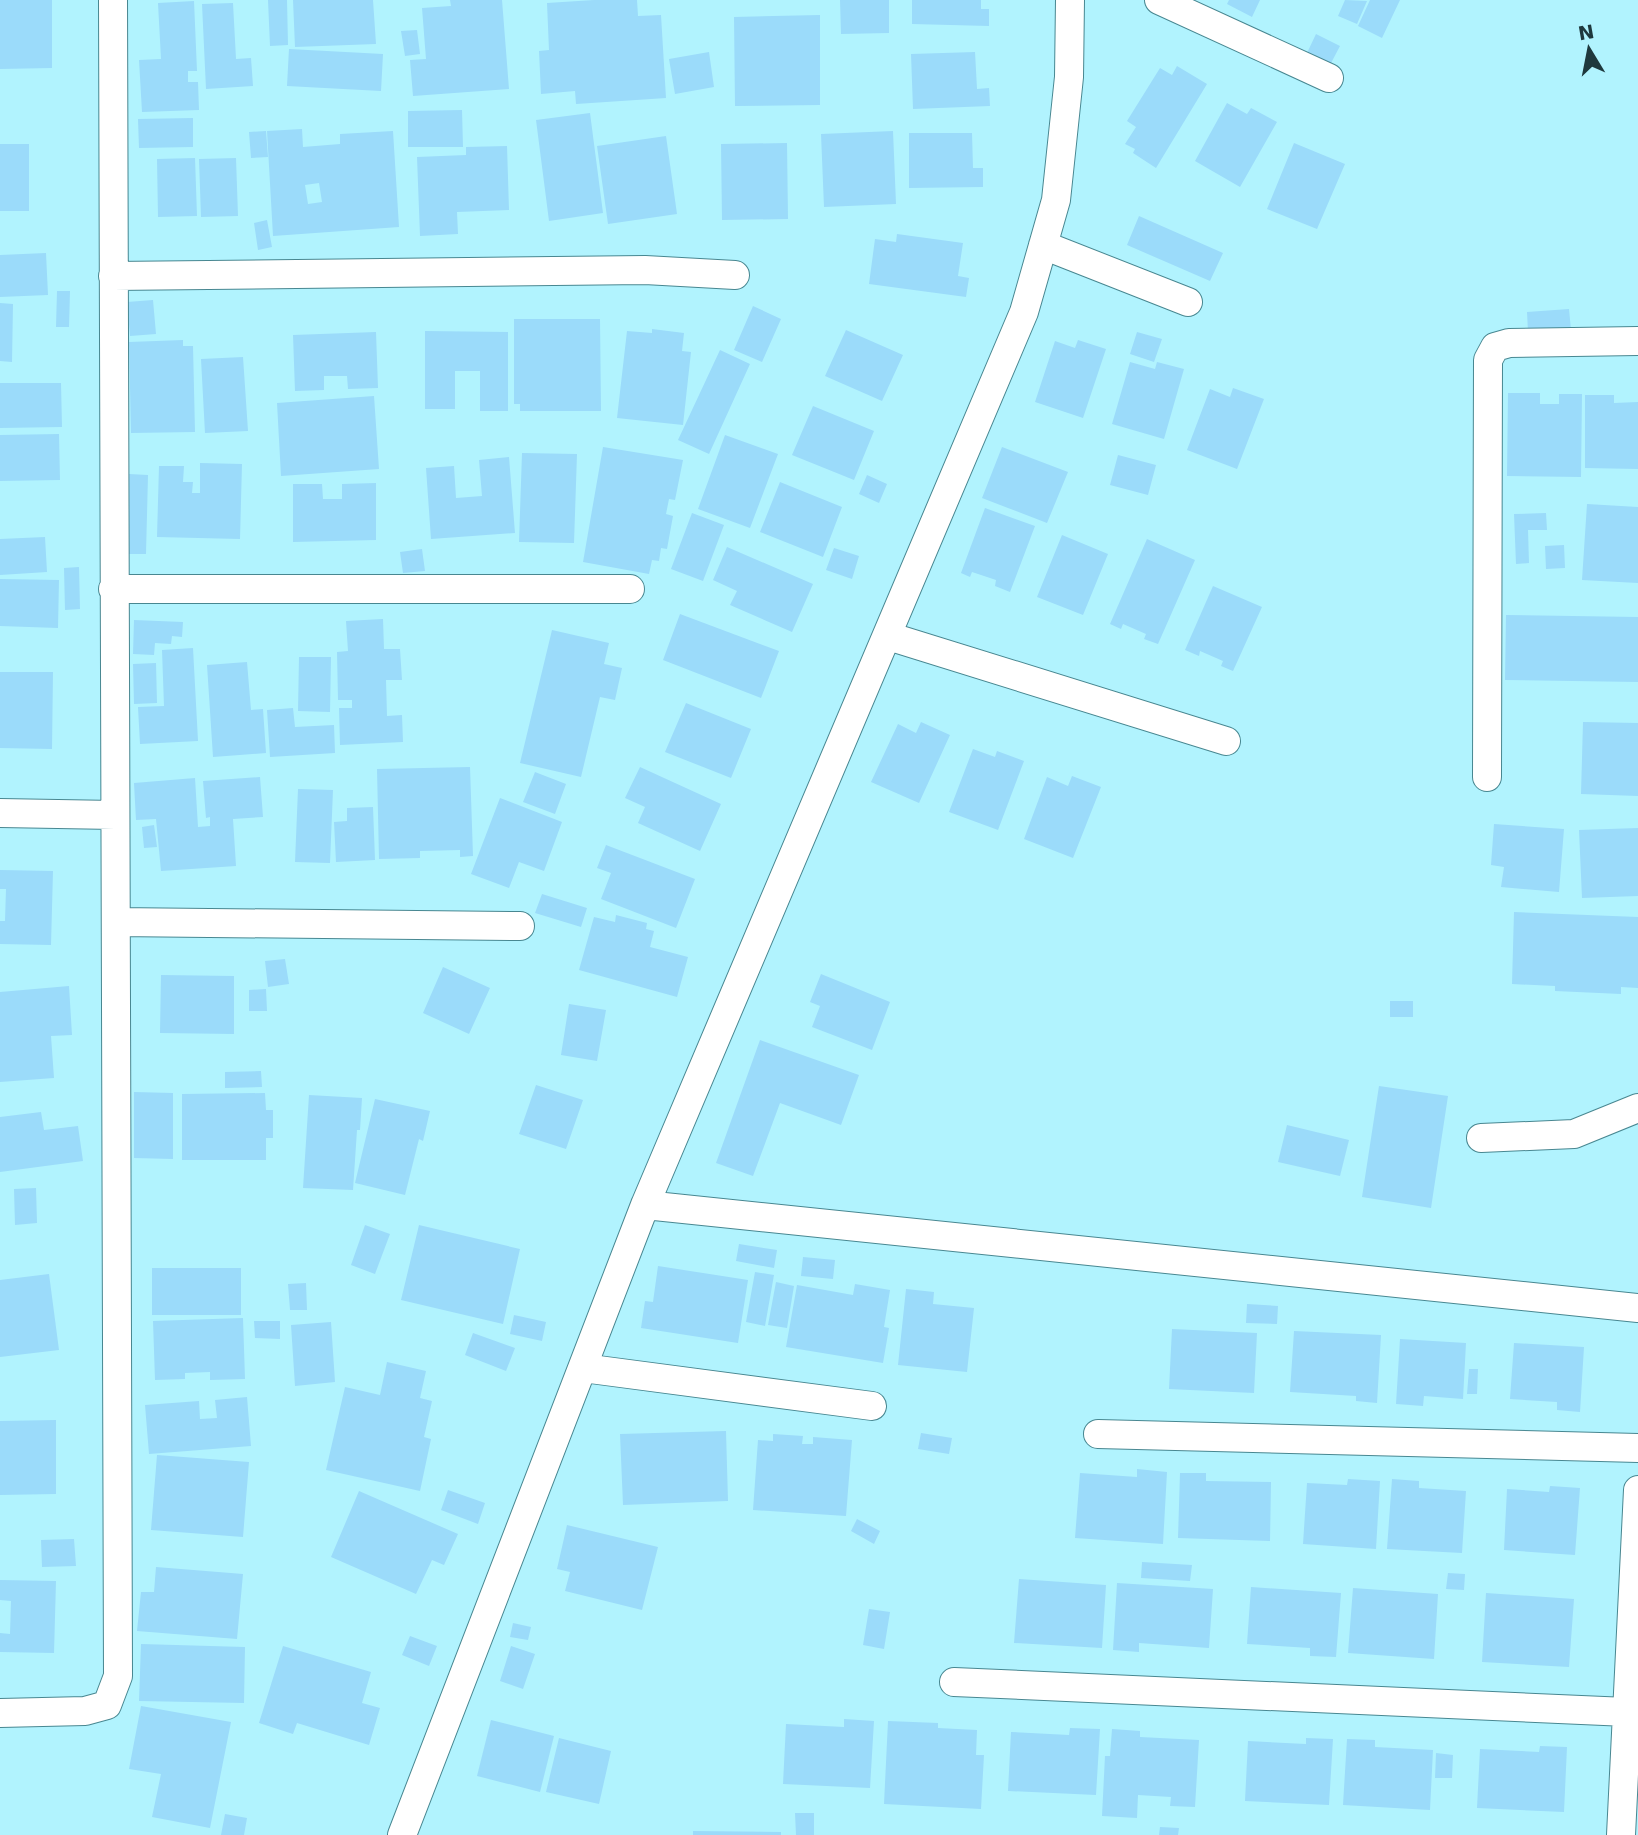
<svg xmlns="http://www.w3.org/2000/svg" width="1638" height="1835" viewBox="0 0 1638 1835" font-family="'DejaVu Sans',sans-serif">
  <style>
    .building { fill: #9bdbfa; fill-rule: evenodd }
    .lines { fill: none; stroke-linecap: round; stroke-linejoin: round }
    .minor-casing { stroke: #488791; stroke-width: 30 }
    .minor { stroke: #fff; stroke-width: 28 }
  </style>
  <rect width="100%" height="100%" fill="#b1f3fe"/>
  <!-- building -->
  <path class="building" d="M0,0H52V68L0,69Z
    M268,0H287L288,45L270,46Z
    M293,0H373L376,44L295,47Z
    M450,0H502L509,89L413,96L410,60L426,59L422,8L451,6Z
    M594,0H637L638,16L661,15L666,98L576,104L575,91L541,94L539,51L549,50L547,3Z
    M840,0H889V33L841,34Z
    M912,0H981V9H989V26L912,24Z
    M1229,0H1260L1252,17L1227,4Z
    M1345,0L1367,1L1357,24L1338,16Z
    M1370,0H1400L1382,38L1358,26Z
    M194,1L197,71H188V82H198L199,110L142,112L139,60L161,59L158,3Z
    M233,3L236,59L251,58L253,86L206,89L202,4Z
    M820,15V105L735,106L734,17Z
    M417,30L420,54L405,56L401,31Z
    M1316,34L1340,46L1330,65L1307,53Z
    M289,49L383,54L381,91L287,86Z
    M709,52L714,87L675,94L669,59Z
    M975,52L977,89L989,88L990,106L913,109L911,54Z
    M1177,66L1207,84L1156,168L1133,153L1135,149L1125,144L1136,127L1127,121L1160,68L1172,75Z
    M1227,103L1247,114L1251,108L1277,122L1240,187L1195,161Z
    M462,110L463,147H408V111Z
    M590,113L603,213L549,221L536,120Z
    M193,118V147L139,148L138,119Z
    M302,129L303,147L340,144V134L393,131L399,227L273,236L267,131ZM319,183L322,202L308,204L305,185Z
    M266,131L268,157L251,158L249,132Z
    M893,131L896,204L824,207L821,134Z
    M909,133H972L973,168H983V187L909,188Z
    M666,136L677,214L608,224L597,146Z
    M787,143L788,219L722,220L721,144Z
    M1294,143L1345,164L1317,229L1267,209Z
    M0,144H29V211H0Z
    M507,146L509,210L457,212L458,234L420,236L417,157L466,155V147Z
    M195,158L197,216L158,217L157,159Z
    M236,158L238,216L201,217L199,159Z
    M1139,216L1223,253L1210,281L1127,245Z
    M267,220L272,247L258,250L254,223Z
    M897,234L963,243L958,276L969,278L966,297L869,284L875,239L896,242Z
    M46,253L48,295L0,297V255Z
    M57,291H70L69,327H56Z
    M153,300L156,334L130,336L127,302Z
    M0,303L13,304L12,362L0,361Z
    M753,306L781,319L762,362L734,350Z
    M1569,309L1571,330L1528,332L1527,312Z
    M514,319H600L601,411H520V404H514Z
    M652,329L684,333L682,351L691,352L683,425L617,418L627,331L652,333Z
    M846,330L903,355L882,401L825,376Z
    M425,331L508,332V411H480V371H455V409H425Z
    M376,332L378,388L348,389L347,376H324V390L295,391L293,335Z
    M1137,332L1162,339L1154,362L1130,354Z
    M183,340V346H193L195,432L131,433L129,342Z
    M1078,340L1106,349L1083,418L1035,402L1055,341L1075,348Z
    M720,350L750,364L709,454L678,440Z
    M243,357L248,431L205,433L201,359Z
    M1130,362L1155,369L1157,362L1184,369L1164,439L1112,424Z
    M0,383H61L62,427L0,428Z
    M1233,388L1264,399L1237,469L1187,450L1210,389L1230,397Z
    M1508,393H1540V404H1559V394H1582L1581,477L1507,476Z
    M1585,395H1614V403L1638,402V469L1585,468Z
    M374,396L379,469L281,476L277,403Z
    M813,406L874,431L854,480L792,455Z
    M59,434L60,480L0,481V435Z
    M725,435L778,454L750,528L698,509Z
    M603,447L683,460L675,500L669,499L666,514L673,516L667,549L661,548L659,561L652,560L649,574L583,562Z
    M1002,447L1068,472L1047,523L982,498Z
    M522,453L577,454L574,543L519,542Z
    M1118,455L1156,465L1148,495L1110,485Z
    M509,457L515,533L431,539L426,468L454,466L456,498L482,496L479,460Z
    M200,463L242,464L240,539L157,537L159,466H184L183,482H193L192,493H200Z
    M129,474L148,475L146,554H127Z
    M867,475L887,484L879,503L859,494Z
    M780,482L842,507L823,557L760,532Z
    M376,483V540L293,542V484H322L323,499H342V484Z
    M1587,504L1638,507V583L1582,580Z
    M985,508L1035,526L1010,592L995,586L996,580L972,572L970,577L961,573Z
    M692,513L724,525L703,581L671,569Z
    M1546,513L1547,530H1528L1529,563L1516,564L1514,514Z
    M1062,535L1108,554L1083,615L1037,597Z
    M45,537L47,572L0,575V539Z
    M1147,539L1195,560L1158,644L1144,639L1146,634L1123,624L1121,629L1110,624Z
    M1564,545L1565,568L1546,569L1545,546Z
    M727,547L813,584L792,632L730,605L737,591L713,580Z
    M834,548L859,556L852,579L826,570Z
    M422,549L425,571L403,573L400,552Z
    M79,567L80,609L65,610L64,568Z
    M0,579L59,580L58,628L0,626Z
    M1213,586L1262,607L1233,671L1221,666L1223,661L1200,651L1199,656L1185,650Z
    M680,614L779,651L761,698L663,660Z
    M1506,615L1638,617V682L1505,680Z
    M383,619L384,649H400L402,680H386L387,716L402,715L403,742L340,745L339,708H352V700H338L337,652L348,651L346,621Z
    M134,620L183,622L182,637L172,636L171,644L155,643L154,655L133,654Z
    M552,630L609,643L604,664L622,668L615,700L600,697L581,777L520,763Z
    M193,648L198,741L140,744L138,707L164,706L162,650Z
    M299,657H331L330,712L298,711Z
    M247,662L251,710L263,709L266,753L213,757L207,665Z
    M156,663L157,703L134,704L133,664Z
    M0,672H53L52,749L0,748Z
    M686,703L751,729L731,778L665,752Z
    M293,708L295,727L334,725L335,753L270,757L267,710Z
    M921,722L950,735L919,803L871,782L898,724L916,733Z
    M1583,722L1638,723V796L1581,794Z
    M973,749L995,757L997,751L1024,761L998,830L949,812Z
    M470,767L473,856L460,857V850L420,851V858L379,859L377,769Z
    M640,767L721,804L700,851L638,823L645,807L625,798Z
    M535,772L566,784L555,814L523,802Z
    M1072,776L1101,787L1073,858L1024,839L1047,777L1068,786Z
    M260,777L263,817L233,819L236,866L161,871L156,819L136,820L134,783L195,778L198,827L210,826V817L206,818L203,781Z
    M298,789L333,790L330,863L295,862Z
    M500,798L562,822L544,871L519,862L509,888L471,874Z
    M373,807L375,860L336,862L334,822L347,821V808Z
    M1494,824L1564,829L1559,892L1501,887L1504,867L1491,865Z
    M154,825L157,847L144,848L142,827Z
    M1638,828V896L1582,898L1579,830Z
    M606,845L695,879L676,928L601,899L611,873L597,868Z
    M0,870L53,871L51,945L0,944V921H5L6,889H0Z
    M542,894L587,908L581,927L535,913Z
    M1514,912L1638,917V988L1621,987V994L1555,991V986L1512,984Z
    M616,915L647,923L646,929L654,931L650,947L688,957L677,997L579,970L594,917L615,922Z
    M285,959L289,984L268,987L265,961Z
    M443,967L490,988L469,1034L423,1013Z
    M821,974L890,1002L872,1050L812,1027L820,1006L810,1002Z
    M161,975L234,976V1034L160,1033Z
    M69,986L72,1035L51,1036L54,1078L0,1082V992Z
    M266,989L267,1011H249V990Z
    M1390,1001H1413V1017H1390Z
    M569,1004L606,1010L597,1061L561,1055Z
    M760,1040L859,1075L841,1125L780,1103L753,1176L716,1163Z
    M261,1071L262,1087L225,1088V1072Z
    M536,1085L583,1100L566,1149L519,1134Z
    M1379,1086L1448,1096L1431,1208L1362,1197Z
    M134,1092L173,1093V1159L134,1158Z
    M265,1093L266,1110H273V1138H266V1160H182V1094Z
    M309,1095L362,1098L360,1130H357L353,1190L303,1188Z
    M375,1099L430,1111L423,1141L419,1139L405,1195L355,1183Z
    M41,1112L44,1130L78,1126L83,1161L0,1172V1117Z
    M1287,1125L1349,1140L1340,1176L1278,1162Z
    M36,1188L37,1223L15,1225L14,1189Z
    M365,1225L390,1234L375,1274L351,1265Z
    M419,1225L520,1249L503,1324L401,1300Z
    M739,1244L777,1250L774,1268L736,1261Z
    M803,1257L835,1260L833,1279L801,1276Z
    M658,1266L748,1280L738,1343L641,1328L645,1301L653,1302Z
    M152,1268H241V1315H152Z
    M755,1272L774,1275L765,1326L746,1322Z
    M49,1274L59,1350L0,1357V1280Z
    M776,1282L794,1286L787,1328L768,1325Z
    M306,1283L307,1310H290L288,1284Z
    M855,1284L890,1290L884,1327L889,1328L883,1363L786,1347L797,1285L853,1295Z
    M906,1289L934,1292L933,1304L974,1308L967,1372L898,1365Z
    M1247,1304L1278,1306L1277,1324L1246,1323Z
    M514,1315L546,1322L542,1341L510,1334Z
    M243,1318L245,1379L210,1380V1372L185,1373V1379L155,1380L153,1321Z
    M254,1321H280V1339L255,1338Z
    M331,1322L335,1382L295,1386L291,1325Z
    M1172,1329L1257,1333L1254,1393L1169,1389Z
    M1294,1331L1381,1335L1377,1403L1356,1401V1396L1290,1392Z
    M473,1333L515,1348L506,1371L465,1355Z
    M1400,1339L1466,1343L1463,1399L1424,1396L1423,1406L1396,1404Z
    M1514,1343L1584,1347L1580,1412L1557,1410V1402L1510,1399Z
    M387,1362L426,1371L420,1398L432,1401L424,1437L431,1439L420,1491L326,1470L345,1387L380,1395Z
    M1469,1369H1478L1477,1394H1467Z
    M247,1397L251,1446L149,1454L145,1405L199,1401L200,1419L217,1418L215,1400Z
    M56,1420V1494L0,1495V1421Z
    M726,1431L728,1501L623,1505L620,1434Z
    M921,1433L952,1438L949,1454L918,1449Z
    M773,1434L803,1436L802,1444H813V1437L852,1440L846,1516L753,1510L758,1440L773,1441Z
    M157,1455L249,1462L243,1537L151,1530Z
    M1137,1469L1167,1472L1163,1544L1075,1538L1080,1473L1137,1477Z
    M1180,1473H1206V1481L1271,1482L1270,1541L1178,1538Z
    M1348,1479L1380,1481L1376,1549L1303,1544L1307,1483L1347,1485Z
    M1392,1479L1419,1481V1488L1466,1491L1462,1553L1387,1549Z
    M1550,1486L1580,1488L1575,1555L1504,1550L1507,1489L1549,1492Z
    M448,1490L485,1503L478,1524L441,1510Z
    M359,1491L458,1534L444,1565L432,1560L416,1594L331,1557Z
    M857,1519L880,1531L874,1544L851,1531Z
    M567,1525L658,1547L642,1610L565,1591L570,1572L557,1569Z
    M74,1539L76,1566L42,1567L41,1540Z
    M1142,1562L1192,1565L1190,1581L1141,1578Z
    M156,1567L243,1574L237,1639L137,1631L141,1592H154Z
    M1448,1573L1465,1574L1464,1590L1446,1589Z
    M1019,1579L1106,1585L1102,1648L1014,1643Z
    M0,1580L56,1581L54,1653L0,1652V1633L10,1634L11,1601L0,1600Z
    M1117,1583L1213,1589L1209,1648L1139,1643V1652L1113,1650Z
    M1251,1587L1341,1593L1336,1657L1310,1656V1648L1247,1644Z
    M1353,1588L1438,1594L1434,1659L1348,1653Z
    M1486,1593L1574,1599L1569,1667L1482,1662Z
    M869,1609L890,1612L884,1649L863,1645Z
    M513,1623L531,1627L528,1640L510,1637Z
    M410,1636L437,1646L429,1666L402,1655Z
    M141,1644L245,1647L244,1703L139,1701Z
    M283,1646L371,1672L362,1703L380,1708L369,1745L297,1723L293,1734L259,1723Z
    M511,1646L535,1654L523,1689L500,1681Z
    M141,1706L231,1722L210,1828L152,1817L161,1774L129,1769Z
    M844,1719L874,1721L870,1788L783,1784L786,1724L844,1727Z
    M491,1720L554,1736L540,1792L477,1776Z
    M888,1721L938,1723V1728L977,1730L976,1755H984L981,1809L884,1804Z
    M1070,1728L1100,1729L1096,1795L1008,1791L1011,1732L1069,1735Z
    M1112,1729L1140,1731V1737L1199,1740L1195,1807L1170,1806L1171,1797L1138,1795L1137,1818L1102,1816L1105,1756H1110Z
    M559,1738L611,1751L599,1804L546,1792Z
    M1306,1738L1333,1739L1329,1805L1245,1801L1248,1741L1306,1744Z
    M1347,1739L1375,1740V1747L1433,1750L1430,1810L1343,1805Z
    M1540,1746L1567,1747L1564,1812L1477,1808L1480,1749L1539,1752Z
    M1436,1753L1453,1755L1452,1778H1435Z
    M795,1813H814V1835H796Z
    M225,1814L247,1818L244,1835H221Z
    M1160,1827L1179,1828L1178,1835H1159Z
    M693,1831L781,1832V1835H693Z"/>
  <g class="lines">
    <defs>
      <path id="minor" d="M1159,0L1329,78
        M1043,245L1188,302
        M113,276L645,270L735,275
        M113,589H630
        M888,636L1226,741
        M1487,777L1488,360L1495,347L1509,343L1638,341
        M0,813L115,815
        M116,922L520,926
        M1481,1138L1574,1134L1638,1108
        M645,1205L1638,1308
        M583,1368L872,1406
        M1098,1434L1638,1448
        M954,1682L1627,1712
        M0,1713L85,1711L107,1705L118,1676L113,0
        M402,1835L645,1205L1024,312L1056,200L1069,77L1070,0
        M1621,1835L1638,1490"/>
    </defs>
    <!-- minor casing -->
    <use href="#minor" class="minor-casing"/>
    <!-- minor -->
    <use href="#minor" class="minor"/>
  </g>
  <!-- north arrow -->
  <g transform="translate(1589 49) rotate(350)" stroke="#b1f3fe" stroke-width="5" paint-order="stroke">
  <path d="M0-5L12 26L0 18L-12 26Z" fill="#1e383d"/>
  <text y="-10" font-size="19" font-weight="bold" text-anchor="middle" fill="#1e383d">N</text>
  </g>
</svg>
